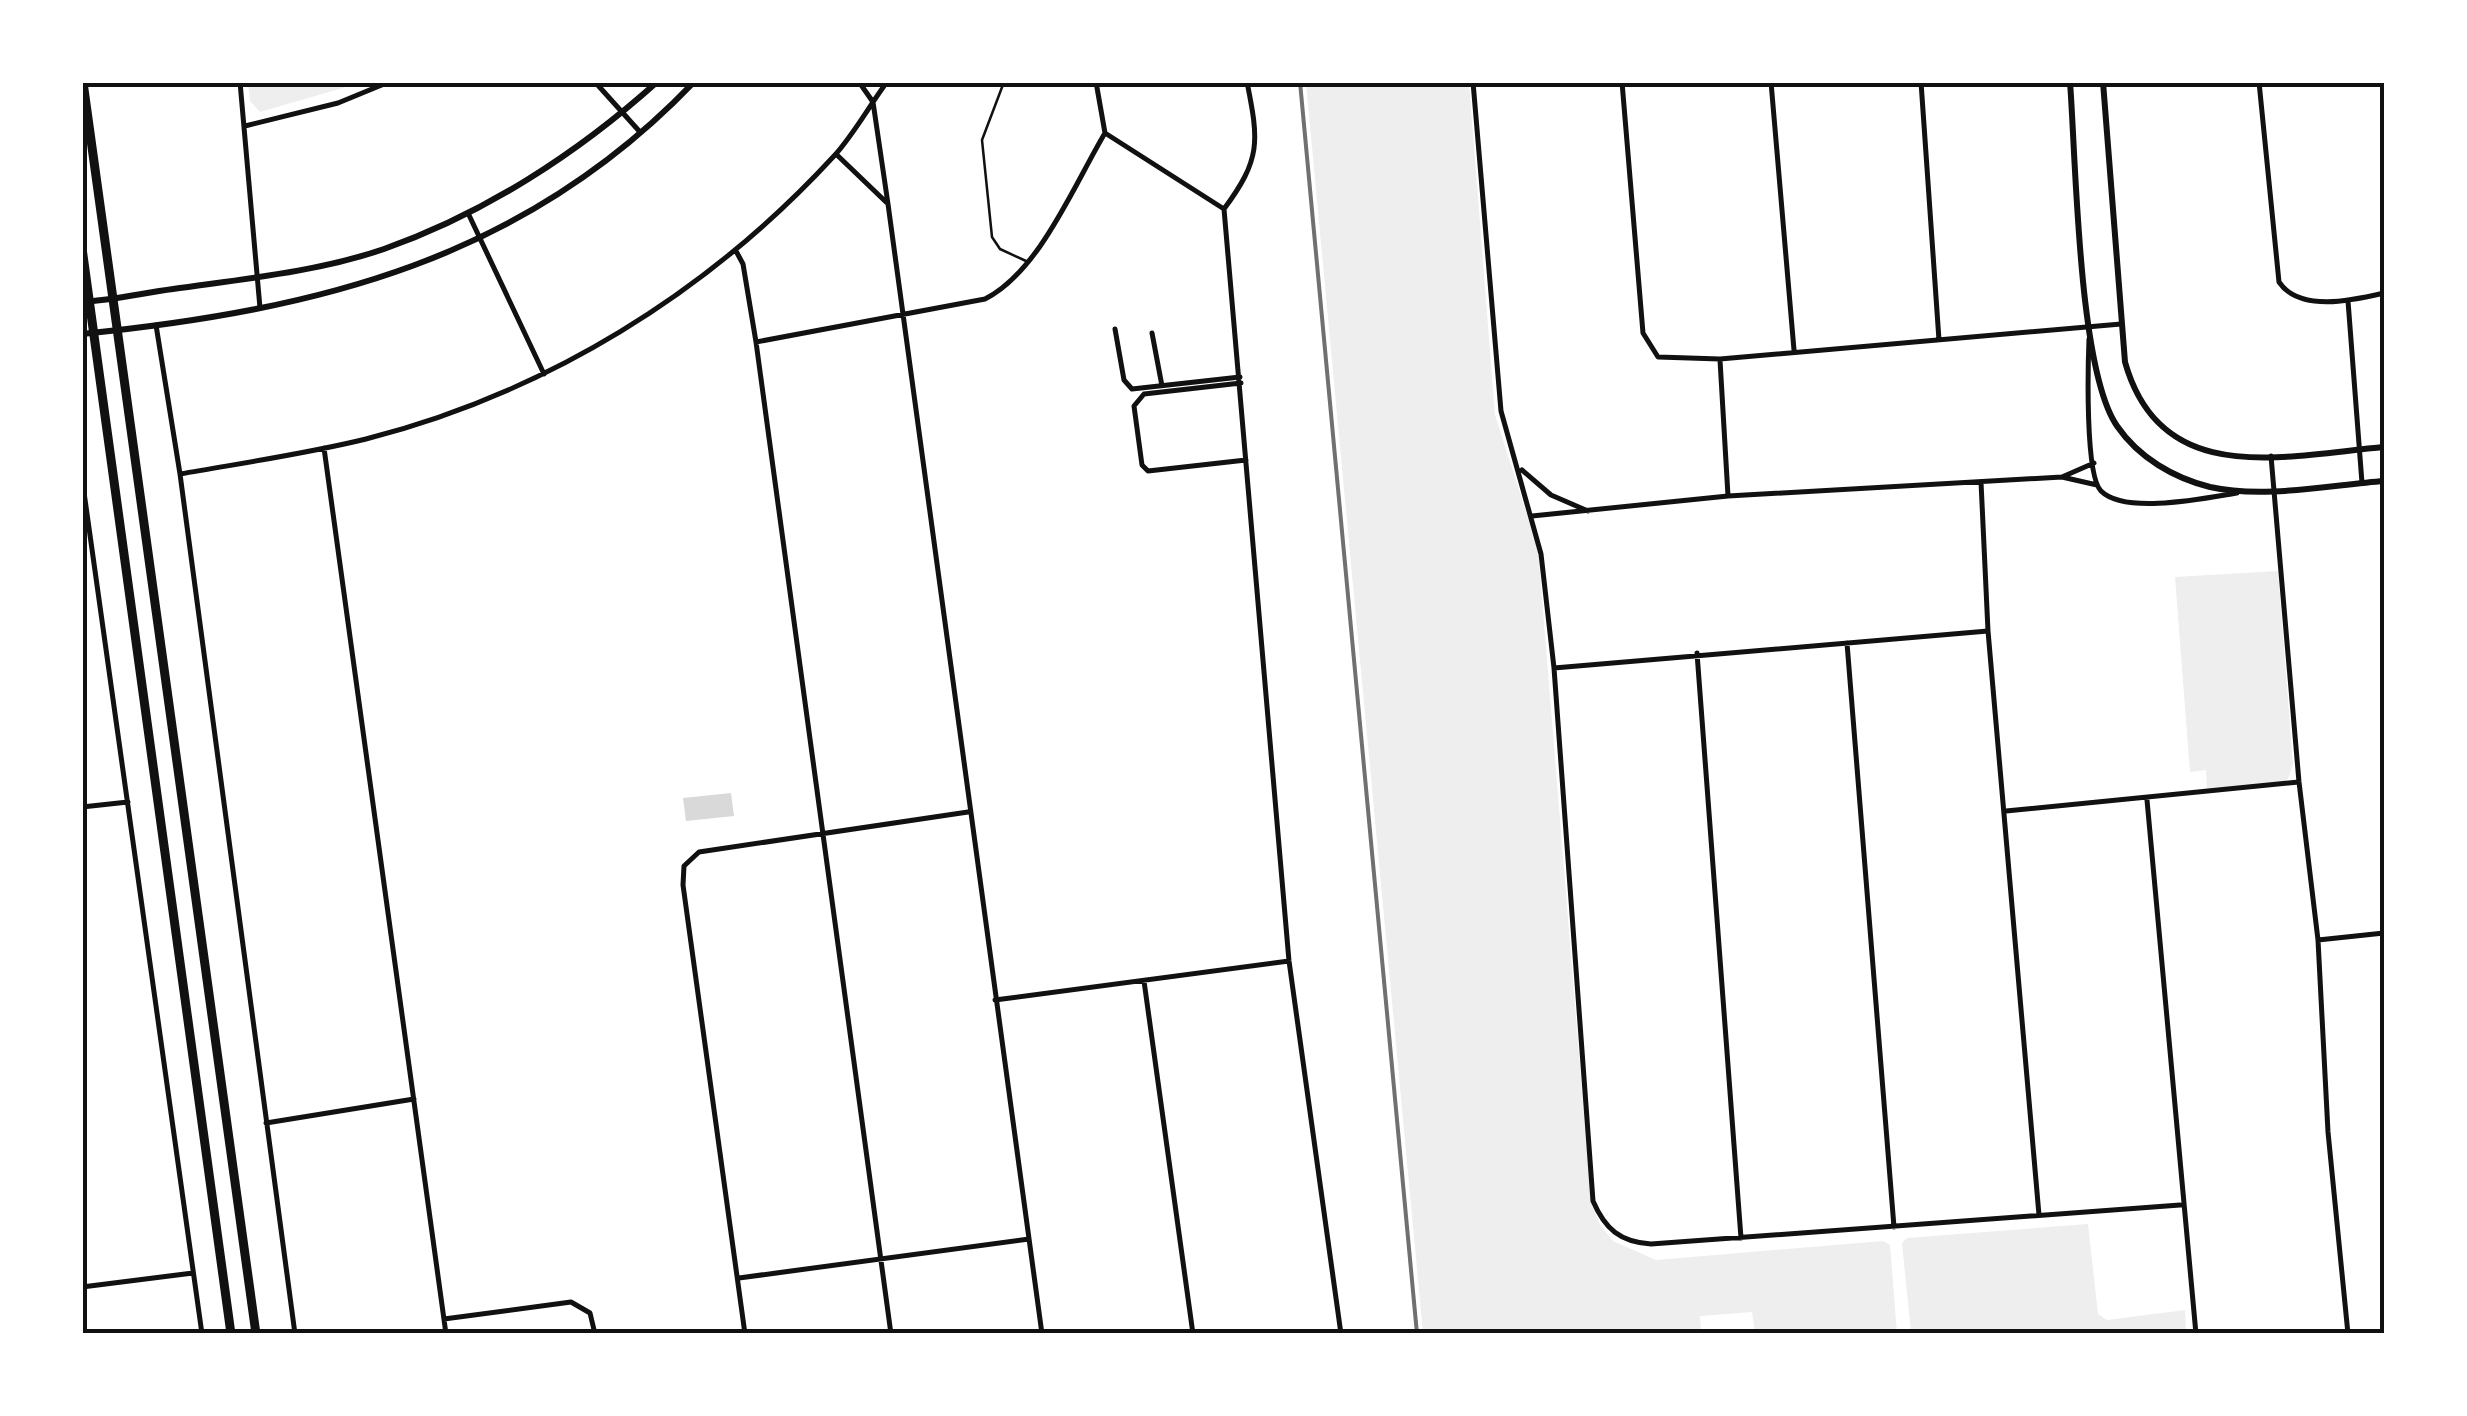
<svg xmlns="http://www.w3.org/2000/svg" width="2467" height="1416" viewBox="0 0 2467 1416" font-family="'Fira Sans',sans-serif">
  <style>
    .green { fill: #eee }
    .water { fill: #d9d9d9 }
    .lines { fill: none; stroke-linecap: round; stroke-linejoin: round }
    .service { stroke: #111; stroke-width: 2.5 }
    .minor { stroke: #111; stroke-width: 5 }
    .tertiary { stroke: #111; stroke-width: 6 }
    .trunk { stroke: #111; stroke-width: 9 }
    .rail { stroke: #707070; stroke-width: 4 }
    .neatline { fill: none; stroke: #111; stroke-width: 4 }
  </style>
  <rect width="100%" height="100%" fill="#fff"/>
  <!-- green -->
  <path class="green" d="M248,83V82L360,83L260,112L250,101Z
    M1306,83H1469L1495,415L1538,549L1591,1202L1600,1225L1613,1241L1656,1260L1883,1241L1890,1245L1897,1333H1755L1752,1312L1700,1316L1701,1333H1423Z
    M2278,571L2293,764L2288,779L2277,784L2207,790L2206,770L2190,772L2175,577Z
    M2088,1224L2098,1314L2107,1320L2185,1310L2186,1333H1911L1902,1243L1907,1238Z"/>
  <!-- water -->
  <path class="water" d="M731,793L734,816L686,821L683,798Z"/>
  <g class="lines">
    <!-- service -->
    <path class="service" d="M1004,82L982,140L992,237L1000,249L1026,261"/>
    <!-- minor -->
    <path class="minor" d="M240,82L260,308
      M595,82L640,132
      M859,82L873,102L888,204L1042,1334
      M1473,82L1501,411L1541,554L1554,668L1593,1201C1605,1229 1620,1242 1651,1244L2180,1205
      M1622,82L1643,333L1658,357L1720,359L2121,324
      M1771,82L1794,350
      M1921,82L1939,340
      M2259,82L2279,282C2300,313 2354,300 2384,293
      M245,126L338,103L389,82
      M1105,133L1224,209
      M836,154L886,202
      M1224,209L1289,961L1341,1334
      M1224,209C1261,159 1259,142 1247,82
      M468,213L544,374
      M736,251L743,264L756,342L891,1334
      M2348,301L2362,483
      M156,325L180,474L295,1334
      M1115,329L1124,380L1132,389L1240,377
      M1152,333L1162,386
      M2089,339C2088,365 2085,475 2101,491C2125,515 2206,498 2237,493
      M756,342L985,299C1039,272 1074,185 1105,133L1096,82
      M1720,360L1728,496
      M1241,383L1144,394L1134,406L1142,465L1148,471L1246,460
      M324,448L446,1334
      M2271,456L2299,782L2318,940L2328,1132L2348,1334
      M1522,470L1551,495L1588,511
      M180,474C242,463 305,454 366,439C546,393 708,293 834,156C854,134 869,106 887,82
      M2062,477L2097,485
      M82,478L202,1334
      M1981,482L1988,631L2039,1215
      M1532,516L1728,496L2062,477L2094,463
      M1847,643L1894,1227
      M1697,653L1741,1238
      M1554,668L1988,631
      M2147,800L2196,1334
      M82,807L128,802
      M2006,811L2299,782
      M2318,940L2384,933
      M1144,981L1193,1334
      M995,1000L1289,961
      M266,1123L414,1099
      M739,1278L1029,1239
      M82,1287L193,1273
      M444,1319L571,1302L590,1313L595,1334
      M745,1334L683,885L684,866L699,852L968,812"/>
    <!-- tertiary -->
    <path class="tertiary" d="M2070,82C2076,159 2078,370 2117,426C2139,458 2174,478 2210,487C2264,499 2330,485 2384,481
      M2103,82L2125,362C2161,489 2283,456 2384,447
      M82,302C113,300 143,293 173,289C243,279 317,272 384,249C484,214 578,153 657,82
      M82,334C318,310 524,260 694,82"/>
    <!-- trunk -->
    <path class="trunk" d="M83,82L256,1334
      M82,248L231,1334"/>
    <!-- rail -->
    <path class="rail" d="M1300,82L1417,1334"/>
  </g>
  <!-- border -->
  <rect width="2467" height="1416" fill="none" stroke="#ffffff" stroke-width="170"/>
  <rect x="85" y="85" width="2297" height="1246" class="neatline"/>
</svg>
